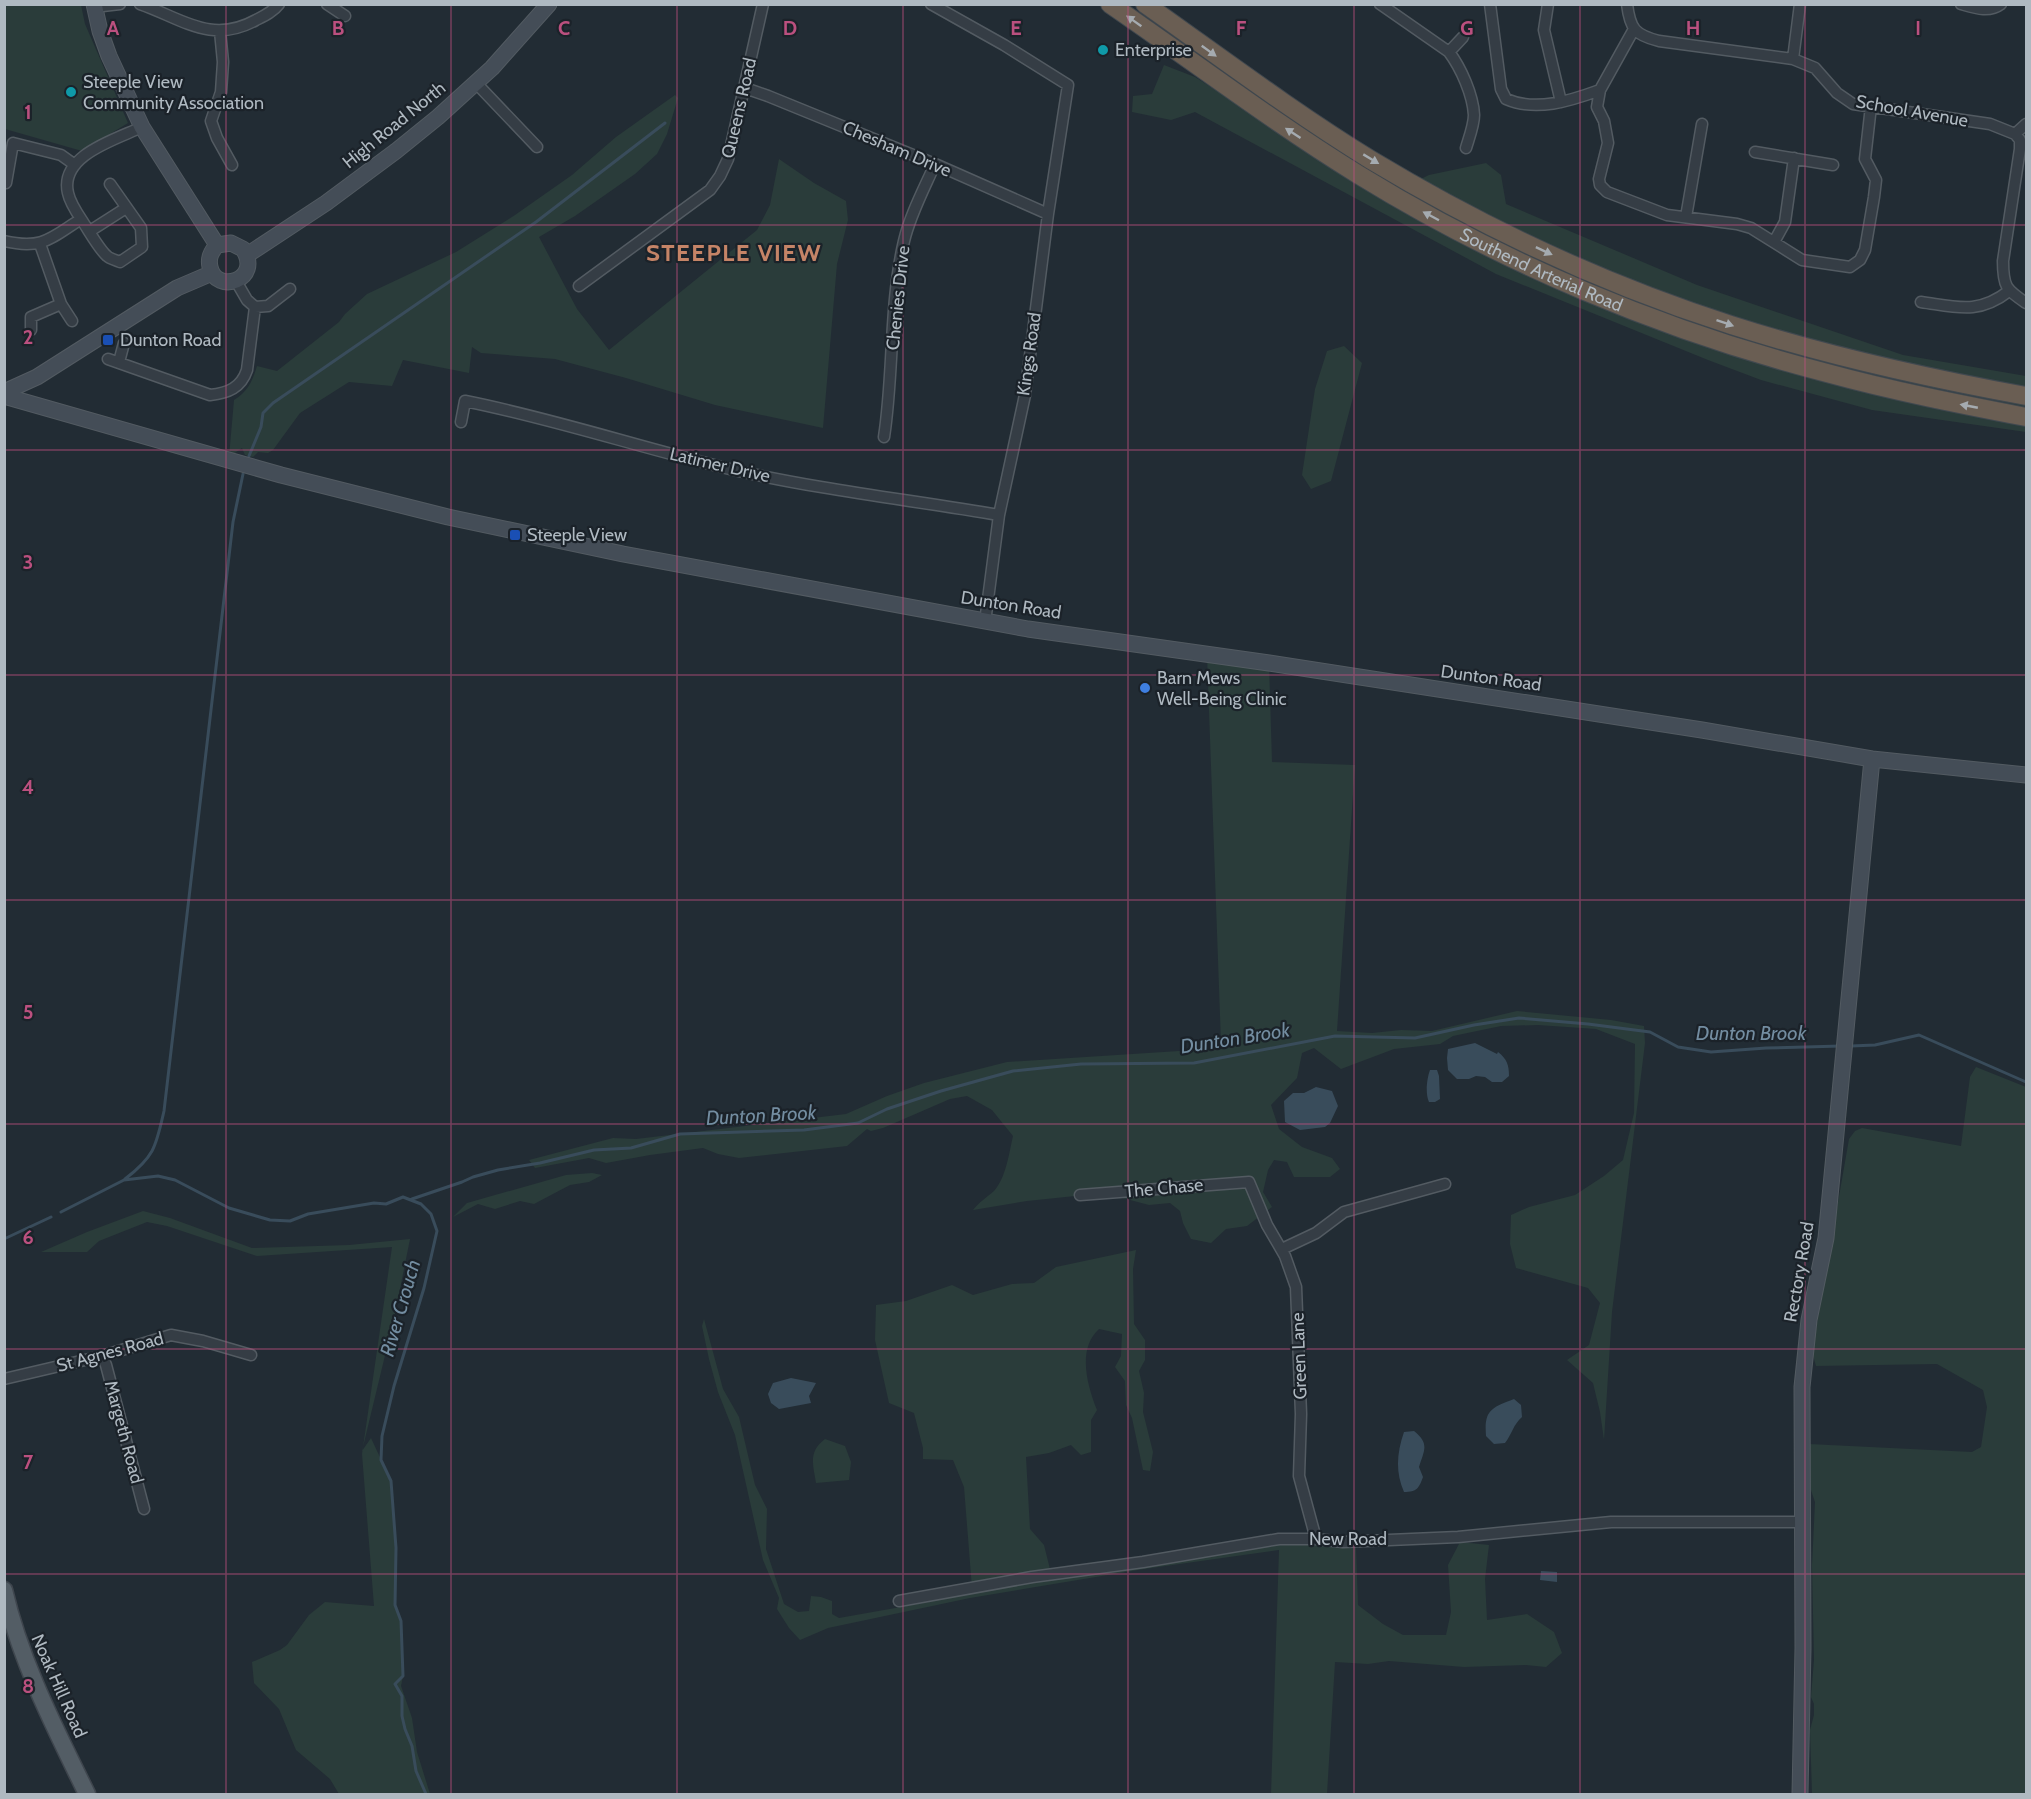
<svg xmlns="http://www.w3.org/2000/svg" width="2031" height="1799" viewBox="0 0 2031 1799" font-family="Cabin,sans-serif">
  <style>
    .green { fill: #2a3c3a }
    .water { fill: #394c5b }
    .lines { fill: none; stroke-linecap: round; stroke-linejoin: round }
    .stream { stroke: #394c5b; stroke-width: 3 }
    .street-casing { stroke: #535b62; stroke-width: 13 }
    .secondary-casing { stroke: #535b62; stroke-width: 17 }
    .primary-casing { stroke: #3f464e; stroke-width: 19 }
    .highway-casing { stroke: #40484f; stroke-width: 20 }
    .street { stroke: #353d45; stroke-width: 10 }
    .secondary { stroke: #444d57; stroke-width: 15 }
    .primary { stroke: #535d65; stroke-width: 16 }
    .highway { stroke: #6a5e53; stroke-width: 18 }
    .oneway { fill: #a5abb0 }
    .grid { fill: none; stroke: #bb507f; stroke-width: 1.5; stroke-opacity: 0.55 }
    .culture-dot { fill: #0f9aa8; stroke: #1b2229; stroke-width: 2 }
    .transit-dot { fill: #1a4fb4; stroke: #1b2229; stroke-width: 2 }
    .shop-dot { fill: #3f7fe0; stroke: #1b2229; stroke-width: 2 }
    .labels { text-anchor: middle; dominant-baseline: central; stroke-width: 4.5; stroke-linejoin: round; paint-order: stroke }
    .poi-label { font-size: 18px; fill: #afb9c1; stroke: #1b2229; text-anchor: start }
    .street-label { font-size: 18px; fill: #afb9c1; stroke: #1b2229 }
    .water-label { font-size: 20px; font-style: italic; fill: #738da1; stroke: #1b2229 }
    .district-label { font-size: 24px; font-weight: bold; letter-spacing: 1.5px; fill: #c58467; stroke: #1b2229 }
    .grid-label { font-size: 20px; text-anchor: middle; font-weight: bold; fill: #bb507f; stroke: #1b2229; stroke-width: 4.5; stroke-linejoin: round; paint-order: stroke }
  </style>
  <rect width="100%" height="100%" fill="#222c34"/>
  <!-- green -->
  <path class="green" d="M4,5H81L85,24L128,123L82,151L5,129Z
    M1164,65L1195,77L1385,197L1429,175L1486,163L1501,175L1506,204L1697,285L1903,355L2026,376V432L1872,410L1761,380L1708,360L1496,274L1195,112L1171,120L1132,112L1133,96L1152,94Z
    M675,95L678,98L667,134L657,154L635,174L575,216L539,237L577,309L609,350L757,230L770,205L779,159L814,183L846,201L848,220L837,264L823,428L715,405L626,378L555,359L481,353L472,347L469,373L403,360L392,386L349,382L300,413L273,450L268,453L258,452L253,457L245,455L242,448L229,457L234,400C248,391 252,382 257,366L277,371L339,322L345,314L367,294L456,252L515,215L572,175L616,137Z
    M1344,346L1362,363L1331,481L1311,489L1302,475L1315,389L1327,351Z
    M1207,655L1269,663L1272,762L1355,765L1337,1031L1372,1033L1401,1030L1432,1031L1517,1011L1611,1020L1644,1026L1645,1043L1612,1312L1604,1440L1600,1412L1593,1383L1567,1360L1589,1345L1600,1303L1588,1288L1516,1268L1510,1244L1511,1215L1529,1207L1575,1195L1604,1176L1623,1160L1634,1113L1635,1044L1596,1029L1538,1025L1501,1026L1453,1036L1440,1044L1394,1049L1341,1069L1314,1048L1302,1053L1297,1078L1271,1105L1279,1129L1302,1147L1332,1158L1340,1169L1330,1177H1294L1287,1162L1274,1160L1268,1170L1263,1192L1272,1207L1247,1226L1226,1229L1211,1243L1191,1239L1183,1223L1180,1211L1170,1203L1149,1205L1104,1193L1027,1201L973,1210C979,1202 986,1198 994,1191C1006,1178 1009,1153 1013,1136L992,1110L967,1096L950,1099L883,1128L871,1131L867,1129L847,1146L739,1158L718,1154L703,1148L650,1155L606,1163L589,1158L535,1168L529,1160L613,1138L636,1139L846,1114L887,1096L924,1083L1007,1062L1179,1051L1221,1043Z
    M1976,1067L2026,1087V1794H1812L1810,1730L1814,1715V1704L1811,1697L1814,1660L1812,1566L1815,1502L1808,1481L1809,1444L1972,1452L1981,1447L1987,1407L1983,1390L1937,1364L1816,1366L1812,1352L1849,1139L1855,1131L1862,1128L1961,1146L1970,1077Z
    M592,1173L602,1175L589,1182L570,1185L534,1204L520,1201L495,1209L478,1204L453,1217L467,1203L566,1175Z
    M143,1211L170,1218L252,1248L349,1245L410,1239L395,1314L362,1451L371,1438L391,1481L396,1548L395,1605L401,1621L403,1676L401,1686L412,1718L417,1752L430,1794H339L330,1779L296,1750L279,1709L254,1683L252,1662L280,1650L287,1645L309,1615L325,1602L374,1606L362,1454L392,1247L257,1256L167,1226L147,1222L99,1241L87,1252H41L87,1232Z
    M1136,1250L1133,1269L1134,1324L1145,1340V1360L1139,1371L1144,1393L1143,1412L1153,1452L1150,1471L1143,1470L1132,1418L1126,1405L1125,1381L1115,1367L1121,1356L1122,1334L1099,1329C1077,1349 1087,1385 1097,1410L1091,1420V1452L1081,1455L1071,1445L1049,1453L1026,1457L1030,1529L1044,1545L1050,1569L1046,1574L1279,1539L1358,1541L1356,1548L1358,1605L1383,1624L1403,1635H1446L1451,1612L1448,1565L1460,1542L1489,1545L1485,1579L1487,1620L1527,1614L1554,1632L1562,1653L1546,1667L1526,1665L1464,1667L1389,1661L1368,1664L1335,1662L1327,1794H1271L1279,1550L1144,1569L970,1598L828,1628L800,1640L789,1628L777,1609L779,1598L763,1560L735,1435L718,1392L709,1359L702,1326L704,1319L723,1389L739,1417L755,1485L767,1509L766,1549L784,1604L798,1612L809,1611L811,1596L821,1597L832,1601V1614L839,1618L929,1602L972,1588L964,1487L953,1460L923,1459V1448L914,1413L889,1403L875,1340L876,1305L906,1301L952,1285L973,1295L1012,1284L1034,1283L1056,1267Z
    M825,1439L845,1446L851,1462L849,1480L816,1483C813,1464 808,1452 825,1439Z"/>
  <!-- water -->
  <path class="water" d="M1475,1043L1497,1054L1498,1052C1507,1059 1509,1065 1509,1076L1502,1082H1492L1485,1077L1476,1076L1469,1079H1457L1448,1070L1447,1058L1448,1049Z
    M1430,1070H1437L1439,1076L1440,1099L1435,1102H1429C1425,1094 1427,1078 1430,1070Z
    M1316,1087L1332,1091L1338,1106L1330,1123L1325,1127L1300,1130L1285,1122L1284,1101L1293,1093H1304Z
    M791,1378L816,1383L809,1396L811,1403L779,1409L771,1403L768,1394L773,1383Z
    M1514,1399L1521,1405L1522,1417C1513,1425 1512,1434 1505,1443L1494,1444L1486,1436C1484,1410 1491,1408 1514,1399Z
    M1414,1431C1430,1444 1424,1450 1419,1467L1423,1477C1419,1488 1417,1492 1404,1492C1395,1472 1397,1452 1404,1432Z
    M1541,1571L1557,1572V1582L1540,1580Z"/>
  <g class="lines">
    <!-- stream -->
    <path class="stream" d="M249,456L261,427L263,413L273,403L536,222L665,123
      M1851,1046L1875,1045L1919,1035L2026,1082
      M125,1179C155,1156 156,1146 164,1111L233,522L243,474
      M412,1199L462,1182L473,1177L498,1170L540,1163L594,1150L631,1148L680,1134L804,1130L858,1123L887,1109L941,1091L1013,1071L1081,1064L1194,1063L1335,1036L1415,1038L1474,1025L1519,1018L1588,1024L1650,1032L1678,1047L1711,1052L1766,1048L1841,1046
      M61,1212L124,1180L158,1176L175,1180L229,1208L270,1220L290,1221L308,1214L374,1203L386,1204L403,1197L421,1204L431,1214L437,1231L424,1288L394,1386L382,1436L381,1460L391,1481L396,1548L395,1605L401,1621L403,1676L395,1684L402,1696V1716L405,1729L412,1746L416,1771L426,1794
      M4,1239L51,1217"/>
    <defs>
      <path id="street" d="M140,4C181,18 211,45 256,20C264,16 273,12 279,4
        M327,4L345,16
        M931,4L1004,45L1068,85L1048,214L1025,395L999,515L985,622
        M1380,4L1449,52C1461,68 1473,95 1474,115C1474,125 1469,138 1466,148
        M1490,4L1501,89L1506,99C1536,112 1570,101 1600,90L1634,29
        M1548,4L1544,30L1561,102
        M1627,4C1630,29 1635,35 1659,41L1793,59L1815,68L1837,93L1853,104L1990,124L2015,134L2020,140V149L2003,261C2003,287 2006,289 2026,303
        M1961,4C1975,8 1989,13 2001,4
        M94,7L120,4
        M220,31L223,62L221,92L211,121L217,138L232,165
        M1449,52L1463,37
        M1793,59L1800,4
        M476,83L537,147
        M745,88L768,96L935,164L1048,214
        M1600,90L1597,107L1604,121L1608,143L1599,179L1600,185L1607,192L1667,215L1737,224L1751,228L1802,260L1850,267L1860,260L1865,250L1874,197L1876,180L1865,159L1871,106
        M2015,134L2026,124
        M1755,152L1833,165
        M6,183L13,143L61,155L75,165
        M110,184L141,228L142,247L120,262C116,260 110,259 107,256C99,249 89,231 83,222C77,213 70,203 68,193C59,155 117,139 142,127
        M1686,217L1702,124
        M90,231L126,208
        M4,241C43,250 51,238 81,219
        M1774,242L1785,222L1794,158
        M40,244L61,304L72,321
        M579,286L710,190L720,176L728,159L763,4
        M1921,302C1957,307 1978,315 2009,291
        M255,307L268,306L290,289
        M31,330V317L61,304
        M108,359L210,395C228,393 241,388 247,370L255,307L247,300L236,281
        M119,362L124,343
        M461,422L465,401C556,419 644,449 734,470C822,490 911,500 999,515
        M884,437C894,372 889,305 904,241C910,215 924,189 935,164
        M1080,1195L1249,1182L1267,1225L1285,1256L1296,1287L1301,1414L1299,1476L1316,1539
        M1282,1249L1316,1233L1344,1212L1445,1184
        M102,1356L106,1365L144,1509
        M4,1379L102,1356L171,1335L203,1341L251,1355
        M899,1601L1032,1577L1143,1562L1279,1539H1316L1343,1542L1458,1537L1611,1522H1801"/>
      <path id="secondary" d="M94,4L100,31L109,56L142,127L217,245
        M231,243L243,249C263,280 216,295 210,267C208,258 211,252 217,245Z
        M247,255L326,203L396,151L438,117L492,68L549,4
        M4,392L37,377L177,288L212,273
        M4,396L281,475L448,517L623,554L1028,629L1269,663L1702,730L1872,759L2026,775
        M1800,1794L1803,1648L1802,1387L1809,1320L1826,1238L1872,759"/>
      <path id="primary" d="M4,1590C21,1663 55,1728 87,1794"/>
      <g id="highway">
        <path id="s1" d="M1110,4C1193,61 1273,122 1359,175C1502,263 1663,331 1827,373C1893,391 1959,404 2026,417"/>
        <path d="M1145,4C1220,57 1293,112 1371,160C1484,228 1606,285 1731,325C1828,356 1927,378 2026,396"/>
      </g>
    </defs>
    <!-- street casing -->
    <use href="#street" class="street-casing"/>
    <!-- secondary casing -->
    <use href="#secondary" class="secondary-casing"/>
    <!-- primary casing -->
    <use href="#primary" class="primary-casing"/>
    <!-- highway casing -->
    <use href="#highway" class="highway-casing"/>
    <!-- street -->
    <use href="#street" class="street"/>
    <!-- secondary -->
    <use href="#secondary" class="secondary"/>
    <!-- primary -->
    <use href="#primary" class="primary"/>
    <!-- highway -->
    <use href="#highway" class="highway"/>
  </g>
  <!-- one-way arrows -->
  <defs><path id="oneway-solid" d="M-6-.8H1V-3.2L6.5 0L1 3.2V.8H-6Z" transform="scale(1.5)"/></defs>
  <g class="oneway">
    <use href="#oneway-solid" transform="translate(1134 21) rotate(-145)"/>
    <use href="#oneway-solid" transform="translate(1209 51) rotate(36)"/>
    <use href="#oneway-solid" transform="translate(1293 133) rotate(-147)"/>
    <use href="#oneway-solid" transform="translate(1371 159) rotate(31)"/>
    <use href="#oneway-solid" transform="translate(1431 216) rotate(-152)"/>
    <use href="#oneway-solid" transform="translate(1544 251) rotate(25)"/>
    <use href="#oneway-solid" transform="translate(1725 323) rotate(19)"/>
    <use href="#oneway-solid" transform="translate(1969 406) rotate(-169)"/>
  </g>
  <!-- grid -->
  <path class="grid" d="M226,4V1794M451,4V1794M677,4V1794M903,4V1794M1128,4V1794M1354,4V1794M1580,4V1794M1805,4V1794M4,225H2026M4,450H2026M4,675H2026M4,900H2026M4,1124H2026M4,1349H2026M4,1574H2026"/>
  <!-- markers -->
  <g class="culture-dot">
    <circle cx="1103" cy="50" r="6"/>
    <circle cx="71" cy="92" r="6"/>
  </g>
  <g class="transit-dot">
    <rect x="102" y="334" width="12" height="12" rx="3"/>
    <rect x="509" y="529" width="12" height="12" rx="3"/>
  </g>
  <circle class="shop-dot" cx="1145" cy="688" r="6"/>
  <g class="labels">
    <!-- poi labels -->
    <g class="poi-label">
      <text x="1115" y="50">Enterprise</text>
      <text x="83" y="82">Steeple View<tspan x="83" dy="21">Community Association</tspan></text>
      <text x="120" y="340">Dunton Road</text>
      <text x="527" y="535">Steeple View</text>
      <text x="1157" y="678">Barn Mews<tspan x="1157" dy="21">Well-Being Clinic</tspan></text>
    </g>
    <!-- street labels -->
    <g class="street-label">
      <text transform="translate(739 108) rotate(-77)">Queens Road</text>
      <text transform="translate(1912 111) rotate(10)">School Avenue</text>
      <text transform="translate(394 125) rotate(-39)">High Road North</text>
      <text transform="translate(897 149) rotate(23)">Chesham Drive</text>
      <text stroke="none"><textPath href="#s1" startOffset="508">Southend Arterial Road</textPath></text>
      <text transform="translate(898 298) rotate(-84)">Chenies Drive</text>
      <text transform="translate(1029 354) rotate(-82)">Kings Road</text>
      <text transform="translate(720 465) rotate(13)">Latimer Drive</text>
      <text transform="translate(1011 605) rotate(9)">Dunton Road</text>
      <text transform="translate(1491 678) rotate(8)">Dunton Road</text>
      <text transform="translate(1164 1188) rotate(-5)">The Chase</text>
      <text transform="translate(1799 1272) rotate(-80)">Rectory Road</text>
      <text transform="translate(110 1352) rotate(-15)">St Agnes Road</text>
      <text transform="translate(1299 1356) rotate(-92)">Green Lane</text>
      <text transform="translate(124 1432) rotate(75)">Margeth Road</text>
      <text x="1348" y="1539">New Road</text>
      <text transform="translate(59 1686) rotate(66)">Noak Hill Road</text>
    </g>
    <!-- water labels -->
    <g class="water-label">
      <text x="1751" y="1033">Dunton Brook</text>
      <text transform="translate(1235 1038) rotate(-9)">Dunton Brook</text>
      <text transform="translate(761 1115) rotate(-3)">Dunton Brook</text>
      <text transform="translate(400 1308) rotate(-74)">River Crouch</text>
    </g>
    <!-- district labels -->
    <g class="district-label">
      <text x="734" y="252">STEEPLE VIEW</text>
    </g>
  </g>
  <g class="grid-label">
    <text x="113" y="35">A</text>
    <text x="338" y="35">B</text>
    <text x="564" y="35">C</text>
    <text x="790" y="35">D</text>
    <text x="1016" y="35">E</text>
    <text x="1241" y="35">F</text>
    <text x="1467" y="35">G</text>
    <text x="1693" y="35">H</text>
    <text x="1918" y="35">I</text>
    <text x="28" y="119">1</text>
    <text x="28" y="344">2</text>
    <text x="28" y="569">3</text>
    <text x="28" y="794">4</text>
    <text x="28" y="1019">5</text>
    <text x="28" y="1244">6</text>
    <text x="28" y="1469">7</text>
    <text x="28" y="1693">8</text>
  </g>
  <!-- border -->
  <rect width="2031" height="1799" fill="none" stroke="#afb9c1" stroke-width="12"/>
</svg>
